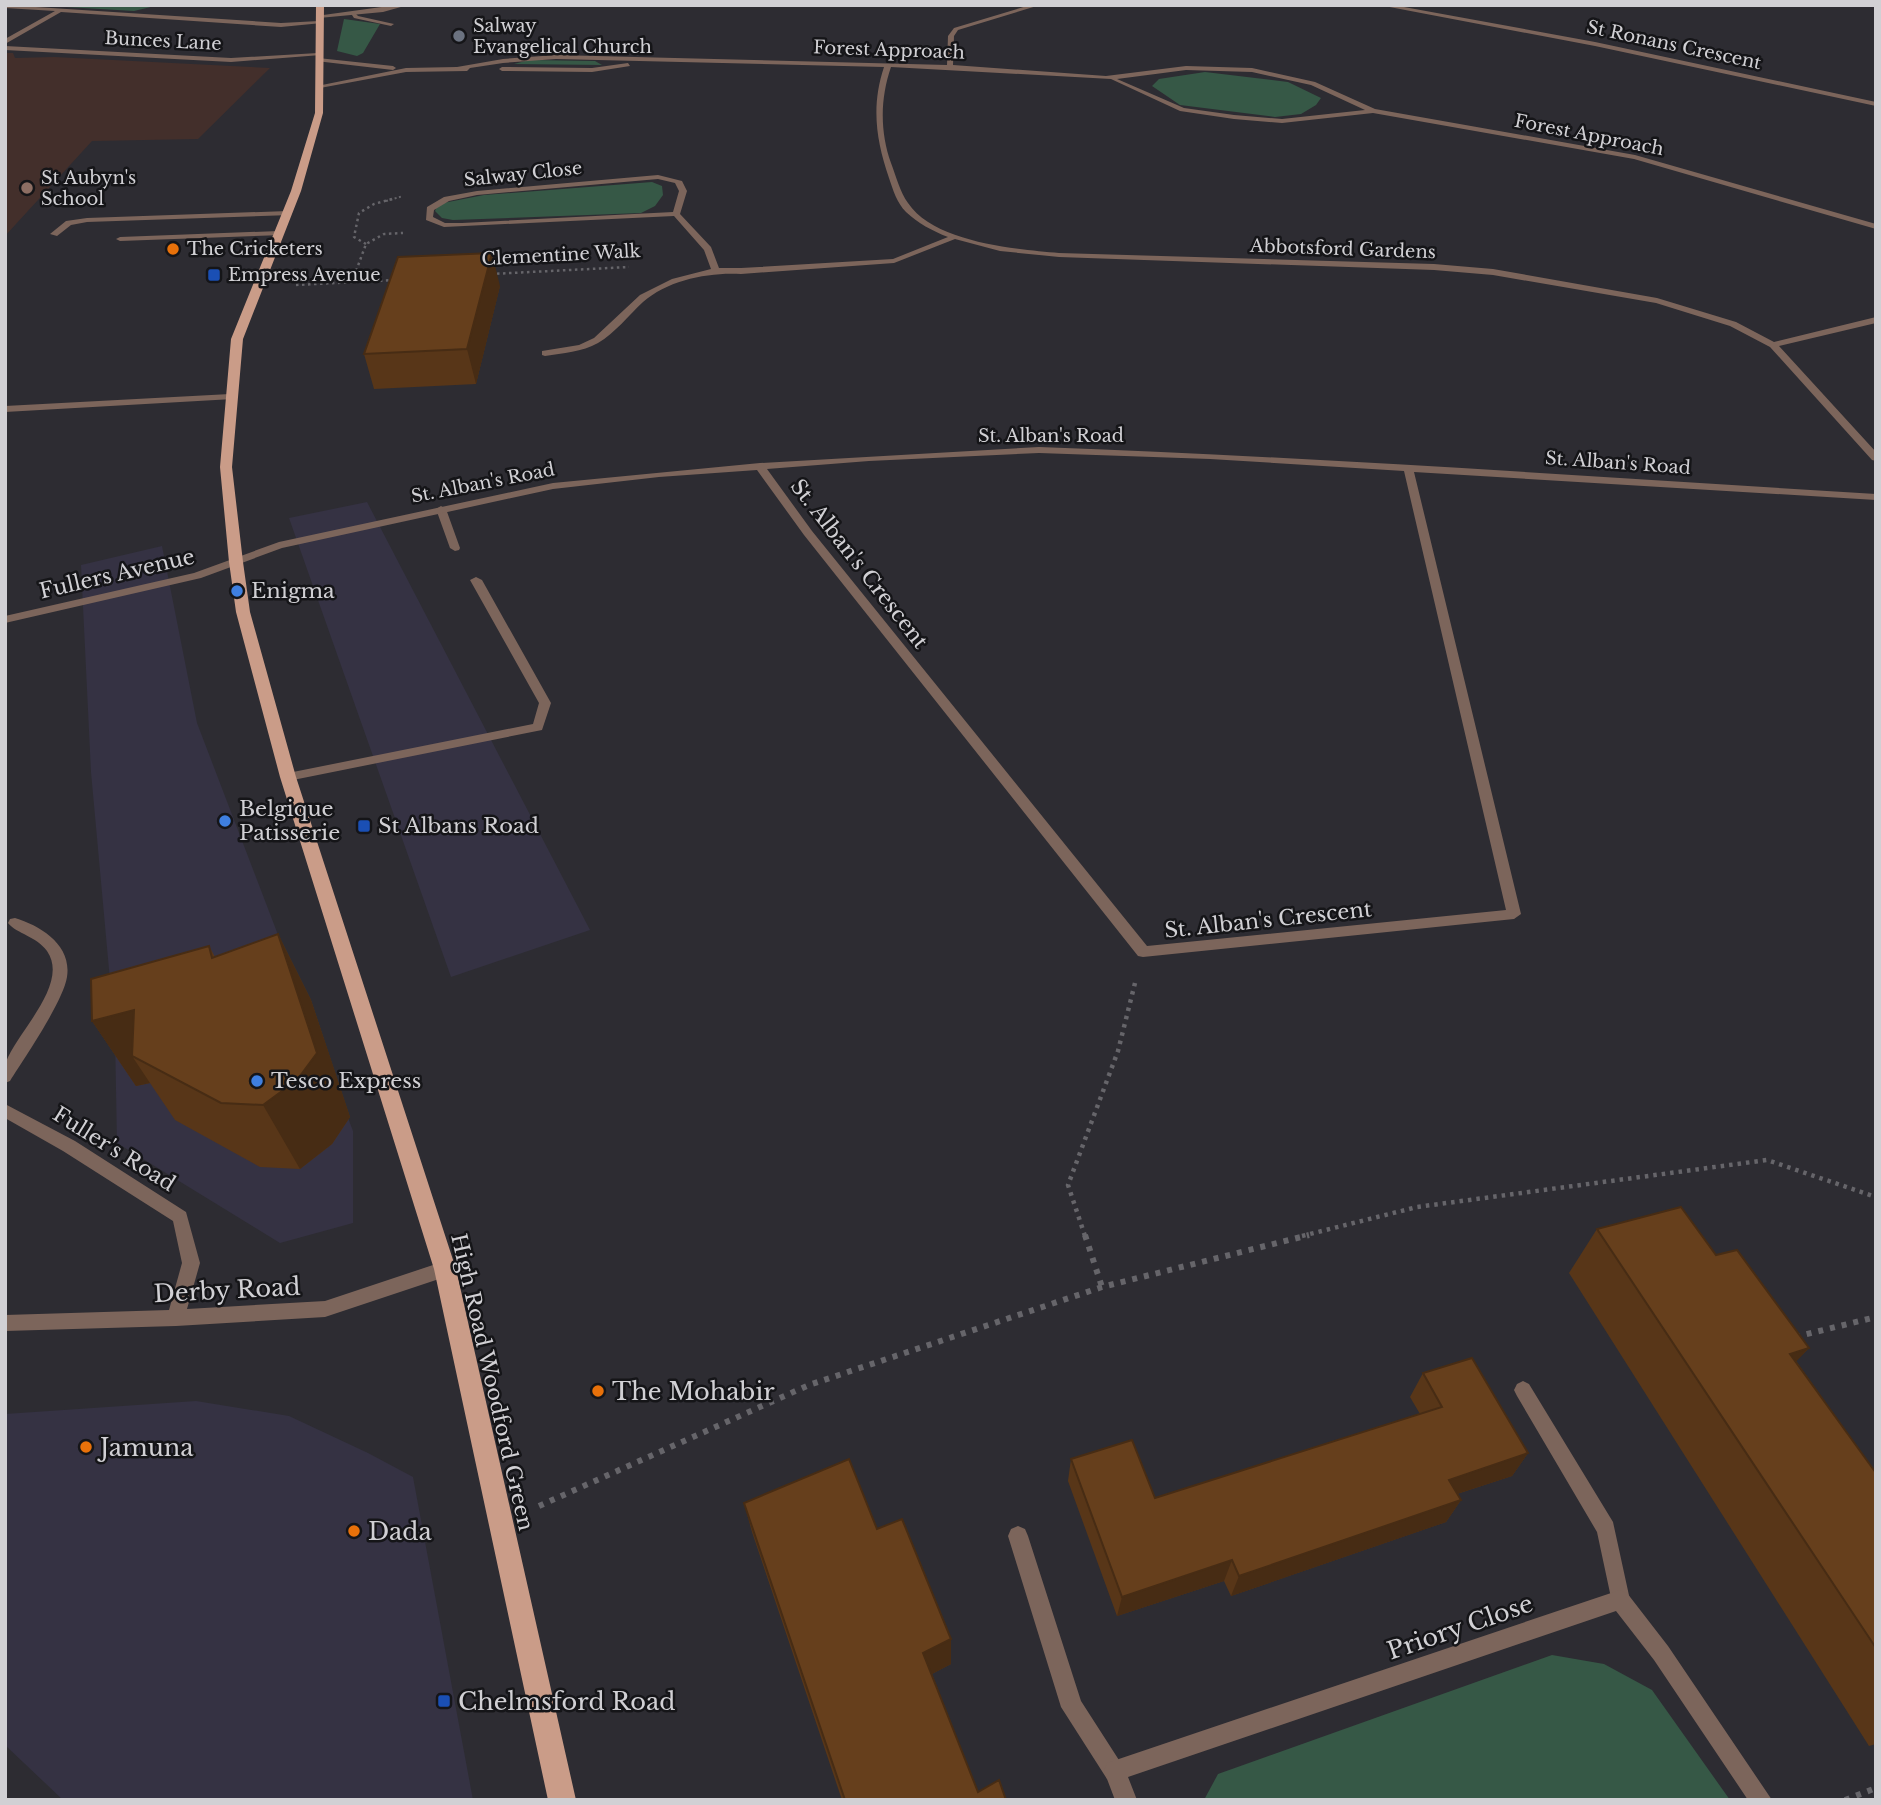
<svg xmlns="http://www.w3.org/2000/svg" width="1881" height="1805" viewBox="0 0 1881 1805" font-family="'Libre Baskerville',serif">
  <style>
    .commercial { fill: #353243 }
    .education { fill: #432f2b }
    .green { fill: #365846 }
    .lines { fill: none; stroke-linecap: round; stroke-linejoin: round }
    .path-far3 { stroke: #66656a; stroke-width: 2; stroke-dasharray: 2 2.5; stroke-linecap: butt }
    .path-far2 { stroke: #66656a; stroke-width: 2.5; stroke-dasharray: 2.5 3.5; stroke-linecap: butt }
    .path-far1 { stroke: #66656a; stroke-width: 4.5; stroke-dasharray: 3.5 5; stroke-linecap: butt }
    .path { stroke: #66656a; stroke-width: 6; stroke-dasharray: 5 7; stroke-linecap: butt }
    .lane { fill: #7c655b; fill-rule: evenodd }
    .street { fill: #7c655b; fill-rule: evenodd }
    .primary { fill: #ca9c88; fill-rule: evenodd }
    .wall { fill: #583618 }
    .shaded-wall { fill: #472c14 }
    .building { fill: #663f1c; stroke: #472c14; stroke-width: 2 }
    .worship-dot { fill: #6b7280; stroke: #151518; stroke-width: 2.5 }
    .education-dot { fill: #8d6e63; stroke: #151518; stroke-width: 2.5 }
    .food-dot { fill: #e8710a; stroke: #151518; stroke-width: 2.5 }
    .transit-dot { fill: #1a4fb4; stroke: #151518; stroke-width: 2.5 }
    .shop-dot { fill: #3f7fe0; stroke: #151518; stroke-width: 2.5 }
    .labels { text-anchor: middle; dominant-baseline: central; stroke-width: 5; stroke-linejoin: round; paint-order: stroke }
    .far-poi-label { font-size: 18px; fill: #d1d0d4; stroke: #151518; text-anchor: start }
    .far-street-label { font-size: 18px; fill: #d1d0d4; stroke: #151518 }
    .street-label { font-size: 21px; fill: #d1d0d4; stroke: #151518 }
    .poi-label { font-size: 21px; fill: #d1d0d4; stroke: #151518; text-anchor: start }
    .near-street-label { font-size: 24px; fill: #d1d0d4; stroke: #151518 }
    .near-poi-label { font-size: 24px; fill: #d1d0d4; stroke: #151518; text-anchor: start }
  </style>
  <rect width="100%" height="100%" fill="#2d2c32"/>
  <!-- commercial -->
  <path class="commercial" d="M367,502L590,930L451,977L289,518Z
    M162,546L197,723L353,1131V1223L280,1243L117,1143L115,1035L91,772L81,565Z
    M196,1401L289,1416L368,1453L413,1477L473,1800H63L5,1745V1414Z"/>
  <!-- education -->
  <path class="education" d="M5,53H13L15,58L54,57L270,68L198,139L92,141L5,236Z"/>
  <!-- green -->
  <path class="green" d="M32,5H159L134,11Z
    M344,19L380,24L363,53L357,56L337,51Z
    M529,60L595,61L602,65L514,64Z
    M1205,72L1288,82L1321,98L1316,105L1301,114L1275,117L1180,105L1152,86L1159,79Z
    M652,182L662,186L663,195L655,206L641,213L453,220L442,218L435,211L438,204L484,195Z
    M1552,1655L1604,1664L1652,1690L1730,1800H1204L1218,1774Z"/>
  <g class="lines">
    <!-- path-far3 -->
    <path class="path-far3" d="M386,201L403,196"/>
    <!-- path-far2 -->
    <path class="path-far2" d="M366,244L354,237L359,213L374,204L392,199
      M491,274L629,267
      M352,282L366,244L384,234L403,233
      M296,285L395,280"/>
    <!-- path-far1 -->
    <path class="path-far1" d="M1085,1236L1068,1185L1118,1051L1135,983
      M1302,1236L1417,1207L1767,1160L1876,1197"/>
    <!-- path -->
    <path class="path" d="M1085,1235L1102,1287
      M1795,1337L1876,1317
      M539,1506L809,1385L1102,1287L1309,1235
      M1845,1800L1876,1788"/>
    <!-- lane -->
    <path class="lane" d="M350,12H354L358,16L394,24L391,26L354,18Z
      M288,211H291V215L87,222L71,225L57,236L50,234L66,221L87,218Z
      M279,231H282V235L120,241L116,239L120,237Z
      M441,506L446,509L460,548L459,550L455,551L450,548L436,509Z
      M15,918C41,926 72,945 67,977C63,1002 25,1057 10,1081L5,1083C5,1077 4,1068 6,1062C17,1032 70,984 47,951C36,936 17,934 8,923L10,919Z
      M1523,1381L1529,1384L1613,1522L1630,1600L1627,1607L1620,1610L1613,1607L1597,1532L1517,1396L1514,1390L1517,1384Z
      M1018,1526L1025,1529L1028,1536L1081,1701L1126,1771L1123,1779L1115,1782L1107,1779L1061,1707L1008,1536L1011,1529Z"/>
    <!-- street -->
    <path class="street" d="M5,5L281,23L319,21L322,23L281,27L61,12L5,44V39L55,11L5,8Z
      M396,5H408L383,12L319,18L316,16Z
      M1030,5H1040L958,30L954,36L953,65L1106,76L1186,66L1252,68L1315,82L1375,109L1635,155L1876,224V229L1634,159L1373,113L1282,123L1234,119L1180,111L1111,79L891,67C880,99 880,132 891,163C896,176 900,192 908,203C935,243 1016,249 1059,253L1434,264L1493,269L1657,298L1736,322L1774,342L1876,317V323L1779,346L1876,452V461L1872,460L1770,347L1730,326L1656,303L1493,275L1434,270L1059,257L1000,251L955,239L894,263L741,274C709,272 668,280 643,302C629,315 615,333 598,343C582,352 563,353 545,356L542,355V351L579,345L594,338L640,295L672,279L711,269L704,250L674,216L444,227L426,220L427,207L444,197L477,191L658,175L682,181L687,191L680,214L711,247L719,268H741L893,259L948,237C932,231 918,223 906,212C897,203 893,190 889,178C876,140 871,106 884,67L556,59L503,63L470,68L467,71L406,72L320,88L317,86L406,68L457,67L503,59L556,55L947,65L948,36L954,28ZM1186,70L1252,72L1311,85L1365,110L1282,119L1234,115L1184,108L1117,79ZM658,179L675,183L679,191L673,212L462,223H445L433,217L434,210L449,201L477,195Z
      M1379,5H1393L1595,42L1876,102V106L1595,46Z
      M5,46L231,58L318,53L321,55L231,62L5,50Z
      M318,58L393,66L396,68L393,70L316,61Z
      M628,63L630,66L592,72L502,71L499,69L502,67L592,68Z
      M230,394L235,397L233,399L5,412V406Z
      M1039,447C1319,457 1596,477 1876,494V500L1414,472L1521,914L1514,919L1143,957L1138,956L804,535L757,470L659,477L553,489L282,548L201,578L5,623V616L194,573L279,542L553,483L760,463ZM1039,453L1210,459L1404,471L1506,910L1147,946L812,531L767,469L869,461Z
      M476,577L482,580L551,703L542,730L288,781L283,780L282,777L288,773L533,724L539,703L470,580Z
      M5,1104L75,1141L186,1212L200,1263L187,1309L325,1301L445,1261L451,1263L454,1269L451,1275L325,1317L176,1326L5,1331V1315L169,1310L182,1263L173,1221L63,1151L5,1118Z
      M1620,1590L1627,1593L1668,1646L1772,1800H1748L1654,1660L1616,1611L1128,1777L1137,1800H1115L1104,1771L1107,1763Z"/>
    <!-- primary -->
    <path class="primary" d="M316,5H324L323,113L301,191L243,339L232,467L243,562L250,612L296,777L456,1269L576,1800H548L434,1269L280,777L236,612L229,562L220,467L231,339L291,191L315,113Z"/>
  </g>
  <!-- wall -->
  <path class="wall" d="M500,286L476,384L374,389L364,354Z
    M278,934L311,1000L350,1117L332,1144L300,1169L260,1167L175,1120L150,1083L136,1086L92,1021L209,946L215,957Z
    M1597,1229L1716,1255L1809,1348L1796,1361L1876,1473V1744L1869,1746L1569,1273Z
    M1423,1373L1528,1453L1512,1476L1457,1494L1461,1500L1446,1522L1231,1596L1224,1581L1117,1616L1068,1481L1071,1459L1155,1498L1420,1414L1410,1397Z
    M744,1503L877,1529L951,1639V1664L932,1674L978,1792L1006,1800H842L752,1532Z"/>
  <!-- shaded-wall -->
  <path class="shaded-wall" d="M492,253L500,286L476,384L467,349Z
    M278,934L311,1000L350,1117L332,1144L300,1169L263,1105Z
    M134,1010L132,1056L150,1083L136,1086L92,1021Z
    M1809,1348L1769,1390L1790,1354Z
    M1528,1453L1512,1476L1435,1501L1449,1480Z
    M1461,1500L1446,1522L1231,1596L1239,1576Z
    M1232,1560L1224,1581L1117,1616L1122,1597Z
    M951,1639V1664L924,1678L923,1653Z"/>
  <!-- building -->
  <path class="building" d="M492,253L467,349L364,354L398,257Z
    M278,934L317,1053L297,1080L263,1105L221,1103L132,1056L134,1010L92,1021L91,979L209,946L212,958Z
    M1681,1207L1716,1255L1737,1250L1809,1348L1790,1354L1876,1473V1648L1597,1229Z
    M1472,1358L1528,1453L1449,1480L1461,1500L1239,1576L1232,1560L1122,1597L1071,1459L1132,1440L1155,1498L1442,1407L1423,1373Z
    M849,1459L877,1529L902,1519L951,1639L923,1653L978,1792L999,1780L1006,1800H845L744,1503Z"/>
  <!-- markers -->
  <circle class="worship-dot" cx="459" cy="36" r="7"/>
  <circle class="education-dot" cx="27" cy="188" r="7"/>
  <g class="food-dot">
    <circle cx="173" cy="249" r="7"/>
    <circle cx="598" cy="1391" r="7"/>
    <circle cx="86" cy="1447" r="7"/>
    <circle cx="354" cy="1531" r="7"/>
  </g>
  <g class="transit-dot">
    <rect x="207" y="268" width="14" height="14" rx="3.5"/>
    <rect x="357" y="819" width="14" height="14" rx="3.5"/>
    <rect x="437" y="1694" width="14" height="14" rx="3.5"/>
  </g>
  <g class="shop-dot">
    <circle cx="237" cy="591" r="7"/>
    <circle cx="225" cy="821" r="7"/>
    <circle cx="257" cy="1081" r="7"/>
  </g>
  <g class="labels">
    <!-- far-poi labels -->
    <g class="far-poi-label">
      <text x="473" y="26">Salway<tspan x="473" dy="21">Evangelical Church</tspan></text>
      <text x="41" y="178">St Aubyn's<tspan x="41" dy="21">School</tspan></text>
      <text x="187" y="249">The Cricketers</text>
      <text x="228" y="275">Empress Avenue</text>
    </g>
    <!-- far-street labels -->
    <g class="far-street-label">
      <text transform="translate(163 41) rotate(3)">Bunces Lane</text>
      <text transform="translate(1674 45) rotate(12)">St Ronans Crescent</text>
      <text transform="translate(889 50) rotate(2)">Forest Approach</text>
      <text transform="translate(1589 135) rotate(11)">Forest Approach</text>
      <text transform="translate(523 174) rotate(-6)">Salway Close</text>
      <text transform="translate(1343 249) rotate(2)">Abbotsford Gardens</text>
      <text transform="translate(561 255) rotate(-3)">Clementine Walk</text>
      <text x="1051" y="436">St. Alban's Road</text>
      <text transform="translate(1618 463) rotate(4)">St. Alban's Road</text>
      <text transform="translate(483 483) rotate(-11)">St. Alban's Road</text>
    </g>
    <!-- street labels -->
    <g class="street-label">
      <text transform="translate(859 564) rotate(52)">St. Alban's Crescent</text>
      <text transform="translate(117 574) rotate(-13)">Fullers Avenue</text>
      <text transform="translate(1268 920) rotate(-6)">St. Alban's Crescent</text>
      <text transform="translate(114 1149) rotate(32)">Fuller's Road</text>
      <text transform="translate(492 1382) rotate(77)">High Road Woodford Green</text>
    </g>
    <!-- poi labels -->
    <g class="poi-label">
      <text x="251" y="591">Enigma</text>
      <text x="239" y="809">Belgique<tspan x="239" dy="24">Patisserie</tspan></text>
      <text x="378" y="826">St Albans Road</text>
      <text x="271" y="1081">Tesco Express</text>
    </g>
    <!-- near-street labels -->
    <g class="near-street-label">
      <text transform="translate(227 1290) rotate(-3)">Derby Road</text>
      <text transform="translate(1460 1627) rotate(-19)">Priory Close</text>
    </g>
    <!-- near-poi labels -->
    <g class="near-poi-label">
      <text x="612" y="1391">The Mohabir</text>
      <text x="100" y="1447">Jamuna</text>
      <text x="368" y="1531">Dada</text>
      <text x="458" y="1701">Chelmsford Road</text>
    </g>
  </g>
  <!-- border -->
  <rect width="1881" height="1805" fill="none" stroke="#d1d0d4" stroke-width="14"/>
</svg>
